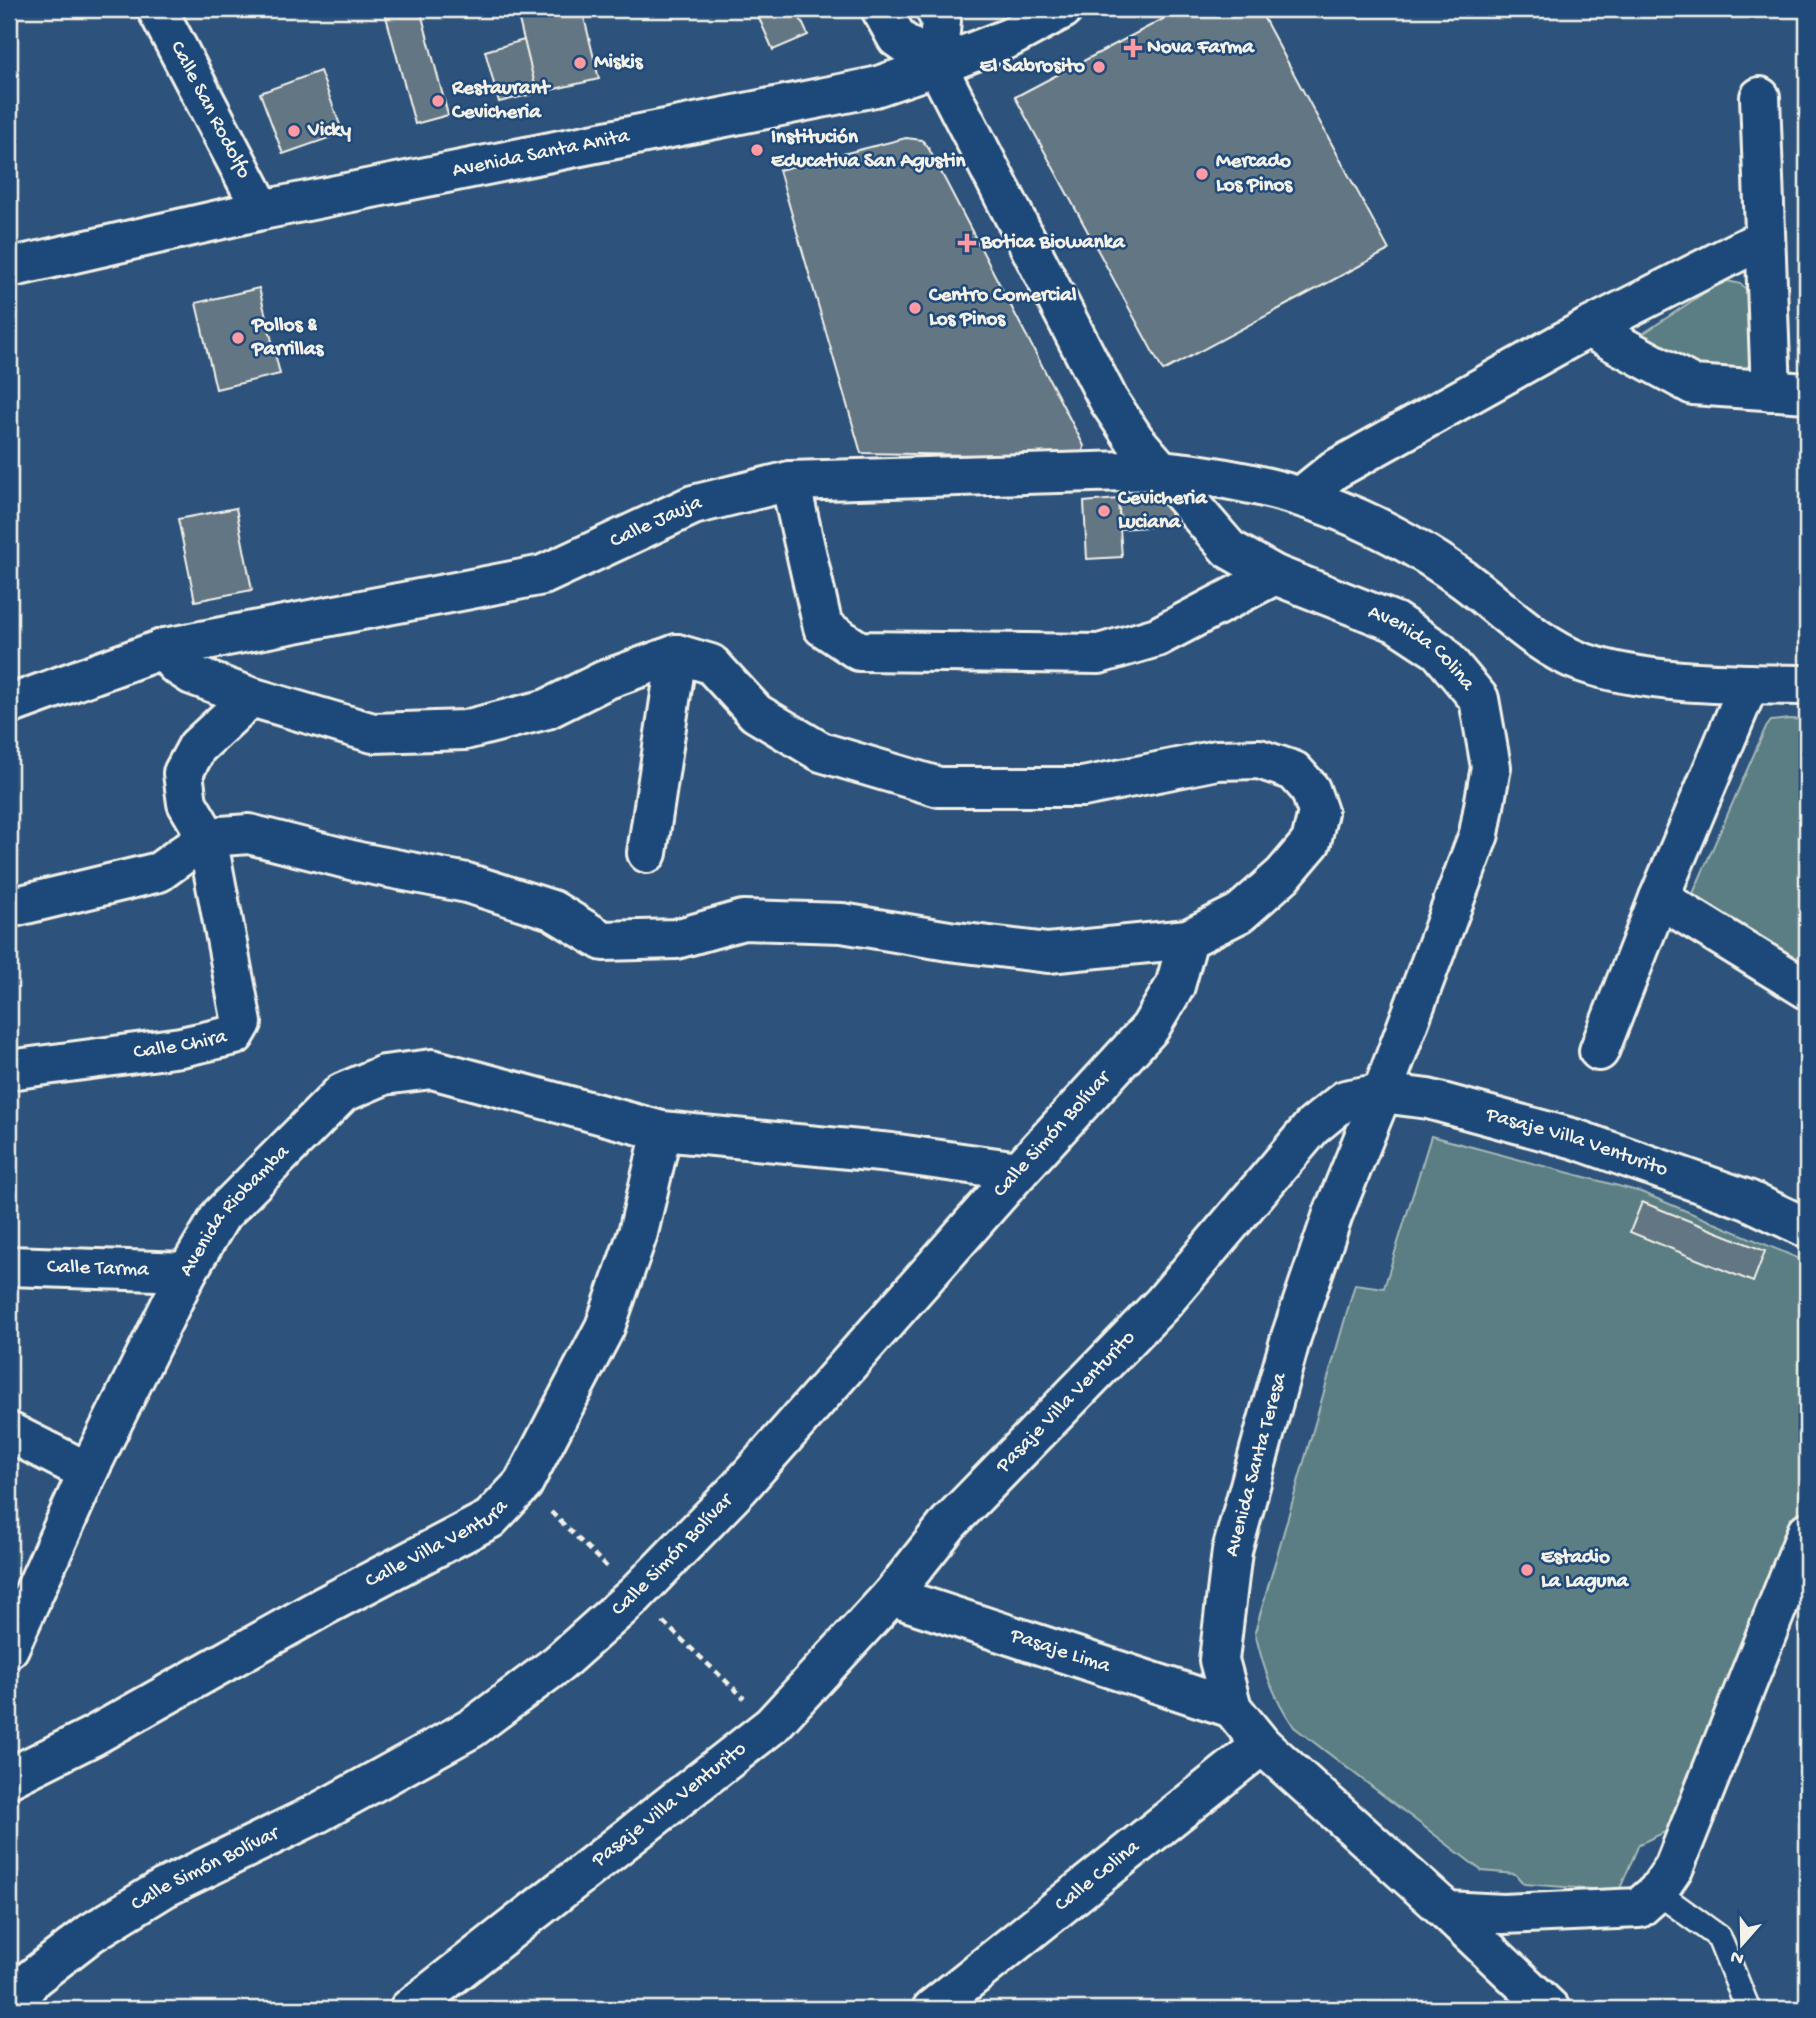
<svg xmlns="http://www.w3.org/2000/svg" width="1816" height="2018" viewBox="0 0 1816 2018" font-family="'Gochi Hand',sans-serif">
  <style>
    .green { fill: #5a7e83; stroke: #a7b8b6; stroke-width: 2 }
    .building { fill: #637684; stroke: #f4f1e8; stroke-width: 2 }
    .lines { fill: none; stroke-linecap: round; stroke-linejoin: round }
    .service-casing { stroke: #f4f1e8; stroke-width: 28 }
    .minor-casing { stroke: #f4f1e8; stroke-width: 44 }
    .tertiary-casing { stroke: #f4f1e8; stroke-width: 44 }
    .secondary-casing { stroke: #f4f1e8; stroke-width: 44 }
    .path { stroke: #f4f1e8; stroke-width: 4.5; stroke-dasharray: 7 5; stroke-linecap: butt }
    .service { stroke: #1f4a7a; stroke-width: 23 }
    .minor { stroke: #1f4a7a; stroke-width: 38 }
    .tertiary { stroke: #1f4a7a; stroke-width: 38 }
    .secondary { stroke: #1f4a7a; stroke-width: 38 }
    .poi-dot { fill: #ff9aa2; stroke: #1f4a7a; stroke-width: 2.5 }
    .labels { text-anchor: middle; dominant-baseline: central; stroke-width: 5; stroke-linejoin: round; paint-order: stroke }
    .poi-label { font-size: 21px; font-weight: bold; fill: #f4f1e8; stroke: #1f4a7a; text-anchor: start }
    .street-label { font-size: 21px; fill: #f4f1e8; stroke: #1f4a7a }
  </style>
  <rect width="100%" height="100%" fill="#2d537c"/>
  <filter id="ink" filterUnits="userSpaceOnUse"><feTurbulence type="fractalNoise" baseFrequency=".0143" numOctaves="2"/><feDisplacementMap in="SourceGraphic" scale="14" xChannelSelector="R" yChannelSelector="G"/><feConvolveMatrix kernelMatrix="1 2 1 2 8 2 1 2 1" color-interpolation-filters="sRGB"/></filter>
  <g filter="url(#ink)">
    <!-- green -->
    <path class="green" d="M1727,281L1741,284L1750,293L1753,357L1747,368L1720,376L1635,339L1713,287Z
      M1790,719L1807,720V978L1691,898L1765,729L1771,721Z
      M1431,1136L1641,1192L1807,1262V1509L1676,1827L1639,1844L1619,1891L1524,1884L1515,1874L1482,1871L1294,1727C1273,1696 1263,1668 1255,1632L1355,1284L1384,1288Z"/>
    <!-- building -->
    <path class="building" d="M384,9H420L448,115L415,124Z
      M547,9H582L599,79L537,93L519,20L548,13Z
      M755,9H796L808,35L773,50Z
      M1182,9H1259L1389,250L1163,371L1015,97Z
      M524,40L537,93L499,102L485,51Z
      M320,71L343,133L283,154L260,93Z
      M906,138L922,140L929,149L1084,446L1082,457L861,453L779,170Z
      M259,288L280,374L216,389L196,303Z
      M1154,497L1170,506L1171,525L1121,529L1118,499Z
      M1118,499L1122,557L1087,559L1084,502Z
      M236,508L252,590L195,601L178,519Z
      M1642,1202L1765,1251L1753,1282L1630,1232Z"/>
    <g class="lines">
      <defs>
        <path id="service" d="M1657,1892L1719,1937L1748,2009"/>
        <g id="minor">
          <path id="s1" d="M157,9L262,210"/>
          <path d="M1760,97L1771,391"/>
          <path d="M1588,328L1693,385L1807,393"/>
          <path d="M790,481L823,627L859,651L1099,654L1157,637L1275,575"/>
          <path d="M1303,495L1334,470L1588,328L1765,238"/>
          <path d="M165,648L175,664L192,675L251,697L373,733L465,730L547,709L605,680L677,654L711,664L756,713L821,752L939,787H1083L1217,760L1259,759L1294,771L1310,789L1318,812L1311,842L1283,875L1240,913L1188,939L1048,953L949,941L842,923L743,920L676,939L603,941L552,910L467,883L359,862L249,834L207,837"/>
          <path id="s2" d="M9,705L165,648L543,575L693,505L790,481L1160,470C1275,481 1370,511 1464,580C1502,608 1536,645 1581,662C1646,685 1738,684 1807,685"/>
          <path d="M647,853L677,654"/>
          <path d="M1659,898L1807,989"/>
          <path d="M9,908L159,872L207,837"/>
          <path d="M1599,1051L1659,898L1749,684"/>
          <path id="s3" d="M9,1070L181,1047L235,1035L242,1023L207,837L187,803L183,773L197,747L251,697"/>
          <path id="s4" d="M9,1266L187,1272"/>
          <path d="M9,1432L88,1472"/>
          <path id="s5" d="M891,1596L1232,1708"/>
          <path id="s6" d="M9,1648L88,1472L187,1272L221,1215L342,1093L384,1075L432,1069L662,1131L891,1153L1019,1171"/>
          <path id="s7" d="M9,1778L93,1736L324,1606L490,1519L523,1484L605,1327L638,1233L662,1131"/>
          <path d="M1447,1911L1503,1914L1639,1908L1657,1892L1674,1867L1807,1532"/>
          <path id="s8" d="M10,2009L33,1978L91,1933L164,1888L316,1814L472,1728L559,1663L635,1595L740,1487L1019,1171L1150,1028L1175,986L1188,939"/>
          <path id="s9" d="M409,2009L772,1725L891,1596L949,1523L1163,1303L1312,1127L1345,1100L1382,1093L1428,1099L1575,1139L1748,1200L1807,1228"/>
          <path id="s10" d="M932,2009L1262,1745"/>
        </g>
        <g id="tertiary">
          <path id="s11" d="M1063,9L1009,38L937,66L1109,401L1135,440L1229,549L1275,575L1395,622L1439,651L1479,699L1491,767L1479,834L1382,1093L1333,1214L1291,1337L1232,1551L1219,1660L1232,1708L1262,1745L1447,1911L1550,2009"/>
        </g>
        <g id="secondary">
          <path d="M881,9L897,38L937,66"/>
          <path d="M935,9L941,20L937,66"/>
          <path id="s12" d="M9,268L262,210L875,87L937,66"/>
        </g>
      </defs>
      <!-- service casing -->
      <use href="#service" class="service-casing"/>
      <!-- minor casing -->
      <use href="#minor" class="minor-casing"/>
      <!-- tertiary casing -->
      <use href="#tertiary" class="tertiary-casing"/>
      <!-- secondary casing -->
      <use href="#secondary" class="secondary-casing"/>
      <!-- path -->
      <path class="path" d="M551,1512L607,1567
        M663,1622L744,1698"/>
      <!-- service -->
      <use href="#service" class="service"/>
      <!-- minor -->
      <use href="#minor" class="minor"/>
      <!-- tertiary -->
      <use href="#tertiary" class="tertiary"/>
      <!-- secondary -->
      <use href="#secondary" class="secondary"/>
    </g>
  </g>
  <!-- markers -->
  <g class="poi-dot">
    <path d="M1129.5 37.5h7v7h7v7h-7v7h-7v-7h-7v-7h7z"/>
    <circle cx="580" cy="63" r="7"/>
    <circle cx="1099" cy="67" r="7"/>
    <circle cx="438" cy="101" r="7"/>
    <circle cx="294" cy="131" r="7"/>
    <circle cx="757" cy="150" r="7"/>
    <circle cx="1202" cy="174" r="7"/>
    <path d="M963.5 232.5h7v7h7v7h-7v7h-7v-7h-7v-7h7z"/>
    <circle cx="915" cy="308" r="7"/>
    <circle cx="238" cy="338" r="7"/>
    <circle cx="1104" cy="511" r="7"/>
    <circle cx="1527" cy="1570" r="7"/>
  </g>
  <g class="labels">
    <!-- poi labels -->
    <g class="poi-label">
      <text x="1147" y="48">Nova Farma</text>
      <text x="594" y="63">Miskis</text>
      <text x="1085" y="67" text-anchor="end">El Sabrosito</text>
      <text x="452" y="89">Restaurant<tspan x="452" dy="24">Cevicheria</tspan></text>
      <text x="308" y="131">Vicky</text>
      <text x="771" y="138">Institución<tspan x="771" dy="24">Educativa San Agustin</tspan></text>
      <text x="1216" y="162">Mercado<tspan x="1216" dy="24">Los Pinos</tspan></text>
      <text x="981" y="243">Botica Biowanka</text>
      <text x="929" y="296">Centro Comercial<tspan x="929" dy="24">Los Pinos</tspan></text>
      <text x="252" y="326">Pollos &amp;<tspan x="252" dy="24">Parrillas</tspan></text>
      <text x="1118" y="499">Cevicheria<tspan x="1118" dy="24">Luciana</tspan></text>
      <text x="1541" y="1558">Estadio<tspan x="1541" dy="24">La Laguna</tspan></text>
    </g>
    <!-- street labels -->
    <g class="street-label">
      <text stroke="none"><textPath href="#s1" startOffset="114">Calle San Rodolfo</textPath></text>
      <text stroke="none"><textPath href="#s12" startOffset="544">Avenida Santa Anita</textPath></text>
      <text stroke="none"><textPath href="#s2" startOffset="676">Calle Jauja</textPath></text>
      <text stroke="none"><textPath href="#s11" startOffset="924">Avenida Colina</textPath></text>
      <text stroke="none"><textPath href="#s3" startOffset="173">Calle Chira</textPath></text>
      <text stroke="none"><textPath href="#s8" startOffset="1377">Calle Simón Bolívar</textPath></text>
      <text stroke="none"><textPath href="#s9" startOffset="1549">Pasaje Villa Venturito</textPath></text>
      <text stroke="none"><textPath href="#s6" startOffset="494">Avenida Riobamba</textPath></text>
      <text stroke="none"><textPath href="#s4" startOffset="89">Calle Tarma</textPath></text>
      <text stroke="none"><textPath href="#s9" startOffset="898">Pasaje Villa Venturito</textPath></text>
      <text transform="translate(1257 1465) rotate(-75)">Avenida Santa Teresa</text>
      <text stroke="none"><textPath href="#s7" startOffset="488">Calle Villa Ventura</textPath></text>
      <text stroke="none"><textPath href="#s8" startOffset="810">Calle Simón Bolívar</textPath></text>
      <text stroke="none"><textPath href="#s5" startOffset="178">Pasaje Lima</textPath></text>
      <text stroke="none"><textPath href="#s9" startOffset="331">Pasaje Villa Venturito</textPath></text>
      <text stroke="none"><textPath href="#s8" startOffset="243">Calle Simón Bolívar</textPath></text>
      <text stroke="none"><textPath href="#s10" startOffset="212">Calle Colina</textPath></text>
    </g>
  </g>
  <!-- margin -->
  <rect width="1816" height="2018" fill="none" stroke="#1f4a7a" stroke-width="35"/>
  <rect x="18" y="18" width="1781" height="1983" fill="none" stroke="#f4f1e8" stroke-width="2.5" filter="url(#ink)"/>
  <!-- north arrow -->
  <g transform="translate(1742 1944) rotate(200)" stroke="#1f4a7a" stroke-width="5" paint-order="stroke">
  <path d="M0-5L12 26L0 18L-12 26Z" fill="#f4f1e8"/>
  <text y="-10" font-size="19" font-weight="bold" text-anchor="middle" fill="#f4f1e8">N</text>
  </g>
</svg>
